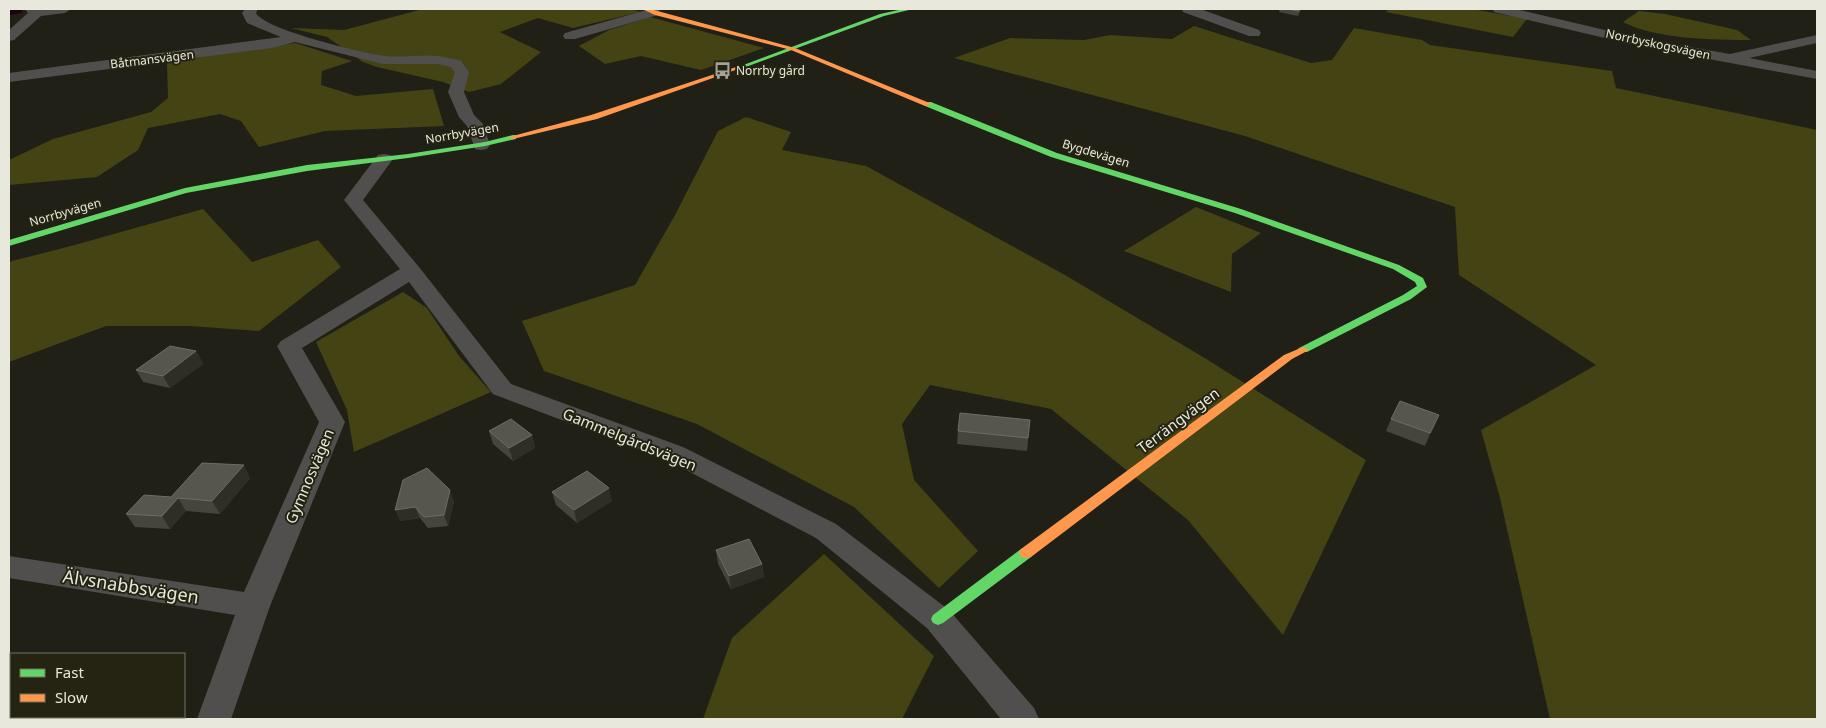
<svg xmlns="http://www.w3.org/2000/svg" width="1826" height="728" viewBox="0 0 1826 728" font-family="'Noto Sans',sans-serif">
  <style>
    .green { fill: #444314 }
    .lines { fill: none; stroke-linecap: round; stroke-linejoin: round }
    .stream { stroke: #1b0312; stroke-width: 4.5 }
    .street { fill: #514f4e; fill-rule: evenodd }
    .fast { fill: #63d668; fill-rule: evenodd }
    .slow { fill: #ff974d; fill-rule: evenodd }
    .wall { fill: #45443d }
    .shaded-wall { fill: #2f2e26 }
    .building { fill: #57564e; stroke: #6e6d64 }
    .labels { text-anchor: middle; dominant-baseline: central; stroke-width: 4; stroke-linejoin: round; paint-order: stroke }
    .far-street-label { font-size: 12px; fill: #e8e8dc; stroke: #252412 }
    .far-poi-label { font-size: 12px; fill: #e8e8dc; stroke: #252412; text-anchor: start }
    .street-label { font-size: 15px; fill: #e8e8dc; stroke: #252412 }
    .near-street-label { font-size: 18px; fill: #e8e8dc; stroke: #252412 }
  </style>
  <rect width="100%" height="100%" fill="#212016"/>
  <!-- green -->
  <path class="green" d="M423,9H631L640,12L573,28L538,18L500,32L541,52L501,84L469,92L443,82L377,67L363,62L327,37L291,28L344,30Z
    M1389,9H1472L1527,19L1513,37L1386,12Z
    M1639,11L1665,14L1737,30L1751,40C1714,40 1655,39 1623,22Z
    M650,17L764,48L701,70L641,56L605,64L579,46L609,30Z
    M1194,26L1311,63L1332,60L1354,28L1422,40L1430,45L1612,71L1616,88L1817,130V719H1550L1500,498L1481,430L1596,365L1459,275L1455,207L1245,136L954,58L1010,38L1084,40L1110,35L1172,39Z
    M295,43L352,61L322,71L321,85L356,96L433,89L444,126L325,131L259,147L241,121L220,114L148,128L138,150L97,177L9,185V160L53,139L151,112L168,98L167,62Z
    M746,117L791,132L782,150L866,166L1065,275L1208,360L1366,460L1283,635L1188,520L1051,409L930,385L902,424L914,480L978,551L939,588L854,507L697,424L544,371L522,321L635,285L674,217L718,131Z
    M1196,207L1261,233L1232,254L1231,292L1124,251Z
    M203,209L252,262L318,240L341,267L259,331L190,326H106L9,362V263L12,261L71,246Z
    M403,292L427,308L459,356L491,392L354,452L347,410L316,342Z
    M824,554L934,656L902,719H703L732,638Z"/>
  <g class="lines">
    <!-- stream -->
    <path class="stream" d="M9,13L20,11"/>
    <!-- street -->
    <path class="street" d="M25,9H71L65,13L41,16L14,40L9,41V30L28,13Z
      M245,9H258L256,13C263,29 365,54 385,56C403,58 421,54 439,56C446,57 454,59 461,61L469,72L464,92L474,115L483,124L490,145L487,149L481,150L475,149L467,126L459,117L448,92L455,72L451,67L438,64H383L295,42L272,48L9,82V73L281,37L247,23L242,13Z
      M650,9H658L660,12L658,15L575,39H565L563,36L565,33Z
      M1182,9H1200L1259,30L1261,33L1259,36H1249L1183,12Z
      M1493,9H1515L1639,38L1730,54L1817,35V43L1749,58L1817,71V79L1639,46L1494,12Z
      M384,154L390,155L393,159L363,200L419,267L511,384L683,447L836,524L949,610L1034,708L1039,719H1001L927,628L816,538L665,459L493,394L409,282L302,348L345,422L270,606L231,719H197L235,615L9,578V556L244,592L319,422L277,346L281,341L400,269L344,200L378,155Z"/>
    <!-- fast -->
    <path class="fast" d="M903,9H913L884,16L743,68L738,67L880,14Z
      M925,102H931L1057,153L1241,209L1399,265L1423,278L1427,287L1411,299L1307,352H1299L1297,350L1299,348L1403,295L1417,286L1415,282L1393,269L1235,213L1051,157L925,106Z
      M513,135H516V139L485,146L408,158L307,171L186,193L9,246V240L185,188L307,165L408,154L485,142Z
      M1026,548L1031,549L1033,553L1031,557L943,623L938,625L933,623L931,619L933,615L1021,549Z"/>
    <!-- slow -->
    <path class="slow" d="M642,9H650L795,48L932,104L925,106L791,50L655,15Z
      M739,66L744,67L597,119L513,139L509,137L591,115Z
      M1303,347L1309,350L1292,359L1031,557L1026,558L1021,557L1019,553L1021,549L1284,355Z"/>
  </g>
  <!-- wall -->
  <path class="wall" d="M1280,9H1301L1298,16L1279,12Z
    M196,351L203,364L170,388L143,382L136,370Z
    M1439,415L1434,427L1425,446L1386,431L1391,419Z
    M1030,420L1027,451L957,444L958,431Z
    M489,431L532,435L535,448L513,461L493,444Z
    M250,478L220,514L186,511L170,529L135,527L126,514L171,497Z
    M403,480L454,501L448,526L428,528L420,518L400,521Z
    M552,492L612,501L577,523L556,505Z
    M716,550L762,564L764,577L731,589L718,564Z"/>
  <!-- shaded-wall -->
  <path class="shaded-wall" d="M196,351L203,364L170,388L163,376Z
    M1439,415L1434,427L1425,446L1430,433Z
    M532,435L535,448L513,461L509,448Z
    M244,465L250,478L220,514L212,501Z
    M609,488L612,501L577,523L574,510Z
    M450,490L454,501L448,526L444,515Z
    M178,498L186,511L170,529L162,516Z
    M415,507L420,518L400,521L395,510Z
    M762,564L764,577L731,589L729,576Z"/>
  <!-- building -->
  <path class="building" d="M1287,9H1300L1299,11Z
    M170,346L196,351L163,376L136,370Z
    M1400,401L1439,415L1430,433L1391,419Z
    M960,413L1030,420L1028,438L958,431Z
    M511,419L532,435L509,448L489,431Z
    M202,463L244,465L212,501L178,498L162,516L126,514L144,495L171,497Z
    M427,468L450,490L444,515L424,517L415,507L395,510L403,480Z
    M587,471L609,488L574,510L552,492Z
    M749,539L762,564L729,576L716,550Z"/>
  <!-- icons -->
  <defs>
    <symbol id="bus-bare" viewBox="-9 -9 18 18"><path d="M-5-6H5V4H4V6H2V4H-2V6H-4V4H-5ZM-3.5-4V0h7V-4ZM-3.5 1.2v1.5H-2V1.2ZM2 1.2v1.5H3.5V1.2Z" fill="#a2a297" stroke="#252412" stroke-width="2.5" paint-order="stroke"/></symbol>
  </defs>
  <g fill-rule="evenodd">
    <use href="#bus-bare" x="710" y="58" width="25" height="25"/>
  </g>
  <g class="labels">
    <!-- far-street labels -->
    <g class="far-street-label">
      <text transform="translate(1658 44) rotate(12)">Norrbyskogsvägen</text>
      <text transform="translate(152 59) rotate(-7)">Båtmansvägen</text>
      <text transform="translate(462 133) rotate(-10)">Norrbyvägen</text>
      <text transform="translate(1096 153) rotate(17)">Bygdevägen</text>
      <text transform="translate(65 212) rotate(-16)">Norrbyvägen</text>
    </g>
    <!-- far-poi labels -->
    <g class="far-poi-label">
      <text x="736" y="70">Norrby gård</text>
    </g>
    <!-- street labels -->
    <g class="street-label">
      <text transform="translate(1178 420) rotate(-37)">Terrängvägen</text>
      <text transform="translate(630 439) rotate(22)">Gammelgårdsvägen</text>
      <text transform="translate(309 476) rotate(-67)">Gymnosvägen</text>
    </g>
    <!-- near-street labels -->
    <g class="near-street-label">
      <text transform="translate(131 586) rotate(9)">Älvsnabbsvägen</text>
    </g>
  </g>
  <!-- border -->
  <rect width="1826" height="728" fill="none" stroke="#e8e8dc" stroke-width="20"/>
  <!-- legend -->
  <rect x="10" y="653" width="175" height="65" fill="#252412" stroke="#737263"/>
  <rect x="20" y="669" width="25" height="8" fill="#63d668" stroke="#737263"/>
  <text x="55" y="678" font-size="15" fill="#e8e8dc">Fast</text>
  <rect x="20" y="694" width="25" height="8" fill="#ff974d" stroke="#737263"/>
  <text x="55" y="703" font-size="15" fill="#e8e8dc">Slow</text>
</svg>
